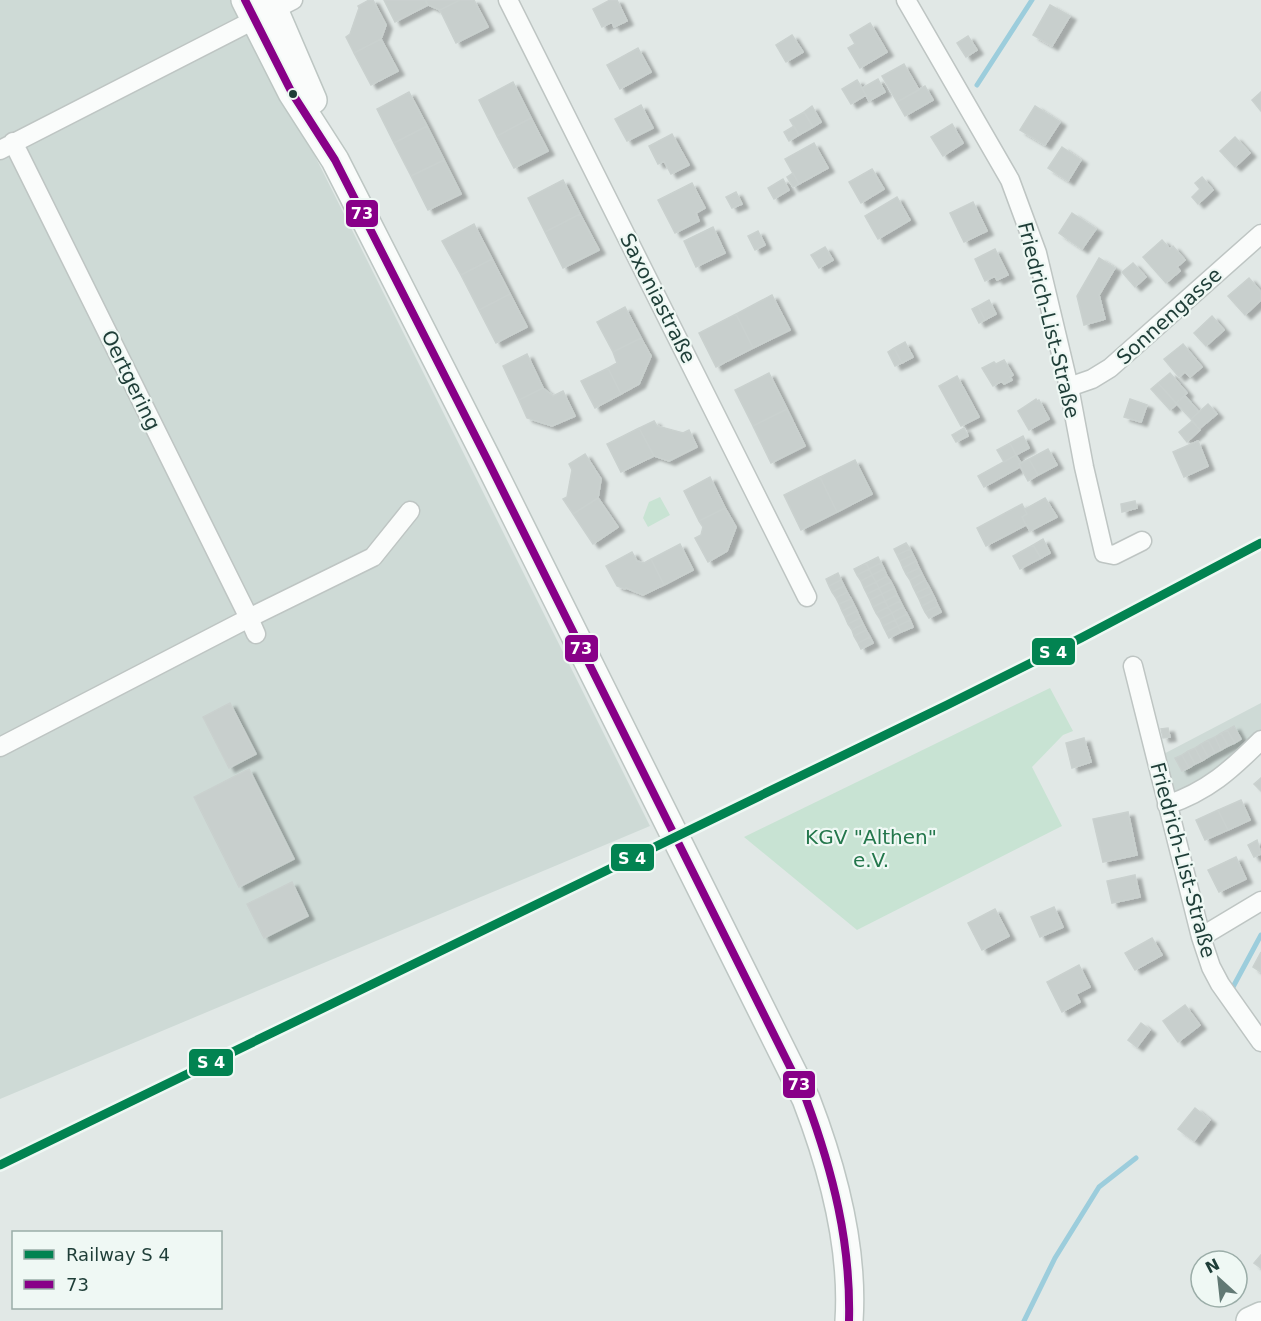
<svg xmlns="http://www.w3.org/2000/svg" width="1261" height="1321" viewBox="0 0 1261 1321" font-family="'DejaVu Sans',sans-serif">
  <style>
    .built { fill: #cedad6 }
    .green { fill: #c8e3d3 }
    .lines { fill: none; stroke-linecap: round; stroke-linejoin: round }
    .stream { stroke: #9ccddc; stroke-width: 5 }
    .building { fill: #c8cfcd; stroke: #cad1cf; stroke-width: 1.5; filter: url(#shadow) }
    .street-casing { stroke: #bec5c3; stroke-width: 21 }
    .secondary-casing { stroke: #bdc6c3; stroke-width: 30 }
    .street { stroke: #fafcfb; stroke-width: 18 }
    .secondary { stroke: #fafcfb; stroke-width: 27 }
    .bus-1-casing { stroke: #eff8f4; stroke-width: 12 }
    .bus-1 { stroke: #808; stroke-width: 8 }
    .rail-1-casing { stroke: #eff8f4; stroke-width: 14 }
    .rail-1 { stroke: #028351; stroke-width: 9 }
    .bus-dot { fill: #1e3d37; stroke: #eff8f4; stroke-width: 2 }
    .labels { text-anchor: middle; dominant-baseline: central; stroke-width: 4.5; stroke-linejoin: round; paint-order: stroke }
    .street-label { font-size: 20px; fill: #1e3d37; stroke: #eff8f4 }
    .park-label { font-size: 20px; fill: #24774c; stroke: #eff8f4 }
    .line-badge { stroke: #eff8f4; stroke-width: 2 }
    .badge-label { font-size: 16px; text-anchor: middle; font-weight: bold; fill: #fff }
  </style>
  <defs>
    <filter id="shadow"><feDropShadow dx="6" dy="4" stdDeviation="1.5" flood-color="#0004"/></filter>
  </defs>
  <rect width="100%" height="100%" fill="#e1e8e6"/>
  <!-- built -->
  <path class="built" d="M0,0H237L650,826L0,1099Z
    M1261,703V740L1167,805L1156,758Z"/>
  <!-- green -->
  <path class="green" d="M660,497L670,515L648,527L643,518L649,502Z
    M1050,688L1073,731L1063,735L1032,767L1062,826L857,930L744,837Z"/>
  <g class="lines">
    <!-- stream -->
    <path class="stream" d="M977,85L1032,0
      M1233,987L1261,935
      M1024,1321L1055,1258L1099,1187L1136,1158"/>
  </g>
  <!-- building -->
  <path class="building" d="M369,0H373L386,25L381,39L354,53L346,37L350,34L359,8L358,6Z
    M384,0H425L428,5L395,22Z
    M425,0H460L440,10L428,5Z
    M460,0H474L488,27L456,43L440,10Z
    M610,0H617L627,21L614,27L612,22L602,27L593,9Z
    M1050,5L1070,16L1052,46L1033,35Z
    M870,23L887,52L860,68L848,48L855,44L850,35Z
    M792,35L803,52L786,62L776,45Z
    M968,36L977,50L966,57L957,43Z
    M381,39L398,71L371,85L354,53Z
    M638,48L651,72L620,89L607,65Z
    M904,64L919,90L897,102L882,76Z
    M878,79L885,92L869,101L862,88Z
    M857,80L866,95L851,104L842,89Z
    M513,82L531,118L497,136L479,100Z
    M925,86L933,100L905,116L897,102Z
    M409,92L427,126L394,143L377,109Z
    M1261,92V111L1252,100Z
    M641,105L653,128L627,141L615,119Z
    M812,106L821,122L813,127L804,112Z
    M1035,106L1060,122L1045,145L1020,130Z
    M804,112L813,127L799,135L790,120Z
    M531,118L548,151L514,168L497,136Z
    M952,124L963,143L943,156L931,137Z
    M427,126L444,160L411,176L394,143Z
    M794,126L799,135L789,141L784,132Z
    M672,134L689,165L671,174L664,161L658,164L649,146Z
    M1235,137L1250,153L1235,167L1220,151Z
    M814,143L828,168L799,184L785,159Z
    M1062,147L1081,160L1068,181L1048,168Z
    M444,160L461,194L428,210L411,176Z
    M872,169L884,189L861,203L849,182Z
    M793,173L799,184L793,187L787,177Z
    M1202,177L1213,190L1198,204L1192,197L1200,189L1195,183Z
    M783,179L789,190L774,199L768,188Z
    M563,180L580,214L545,232L528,198Z
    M692,183L705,208L696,213L699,221L675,233L658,200Z
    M736,192L742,204L732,208L726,197Z
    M897,197L910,220L878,239L865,216Z
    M973,202L987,231L964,242L950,213Z
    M1072,213L1096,229L1082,249L1059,233Z
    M580,214L599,250L563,268L545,232Z
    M474,224L492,259L461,275L442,241Z
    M713,227L725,253L696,267L684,241Z
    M758,231L765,245L755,250L748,236Z
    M1162,240L1170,249L1173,246L1185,260L1177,267L1180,271L1166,283L1143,257Z
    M825,247L833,260L819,268L811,255Z
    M995,249L1008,275L997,280L995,276L985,281L975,259Z
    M1099,258L1115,268L1099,295L1105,319L1084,325L1077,296Z
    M492,259L510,294L479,310L461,275Z
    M1133,263L1146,277L1135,287L1122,272Z
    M1249,278L1261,292V300L1245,315L1228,296Z
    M510,294L527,327L496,343L479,310Z
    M772,295L790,330L753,348L736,314Z
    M989,300L996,314L985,320L978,306Z
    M978,306L985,320L979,323L972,309Z
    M625,307L641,338L613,352L597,322Z
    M736,314L753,348L716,367L699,333Z
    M1212,316L1224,330L1206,346L1194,333Z
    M641,338L651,356L639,384L621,394L608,368L617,363L613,352Z
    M905,342L913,357L902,363L894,348Z
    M1183,344L1202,367L1190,377L1185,372L1179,377L1164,359Z
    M894,348L902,363L895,366L888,352Z
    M527,354L543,388L519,400L503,366Z
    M1004,360L1013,375L1010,377L1012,380L1004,384L1002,381L993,386L982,368L994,362L996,364Z
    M608,368L621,394L595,408L581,381Z
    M769,373L787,409L753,426L735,390Z
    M1170,373L1187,393L1176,403L1158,383Z
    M957,376L979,417L961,426L939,386Z
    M1158,383L1177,404L1170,410L1151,389Z
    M543,388L553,396L563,391L575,416L552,426L527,418L519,400Z
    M1185,396L1199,412L1191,419L1176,403Z
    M1036,399L1037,401L1039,400L1049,419L1029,430L1018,411Z
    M1130,399L1147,405L1141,422L1124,417Z
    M1208,404L1217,414L1199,429L1191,419Z
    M787,409L805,446L771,463L753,426Z
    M654,421L657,426L683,433L689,430L697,447L669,461L654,456L639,428Z
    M1192,421L1200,430L1187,442L1179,432Z
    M639,428L654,456L621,472L607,444Z
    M964,428L968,436L956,442L952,435Z
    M1023,436L1029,448L1016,455L1010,443Z
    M1198,441L1208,466L1184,477L1173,452Z
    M1010,443L1016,455L1004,462L997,450Z
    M1048,449L1057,465L1038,475L1029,459Z
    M585,454L601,479L598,498L573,514L563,499L567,497L572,470L569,464Z
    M1016,455L1021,463L1019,464L1020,467L984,487L978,476Z
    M1029,459L1038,475L1028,481L1019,464Z
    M855,460L872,494L837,512L820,477Z
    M710,477L725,508L699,521L684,491Z
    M820,477L837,512L801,530L784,495Z
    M598,498L618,527L593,544L573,514Z
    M1045,498L1057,517L1030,531L1022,517L1027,514L1025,509Z
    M1135,501L1137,508L1122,512L1121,504Z
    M1022,504L1027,514L1022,517L1026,525L986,546L977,528Z
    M725,508L736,527L727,551L708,562L695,538L701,535L703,527L699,521Z
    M1043,539L1050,553L1041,558L1033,545Z
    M906,543L910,549L897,555L894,549Z
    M680,544L693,570L664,585L651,559Z
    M1033,545L1041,558L1020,569L1013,556Z
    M910,549L913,555L900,561L897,555Z
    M632,552L637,561L644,563L651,559L664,585L643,595L626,588L625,589L617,586L606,566Z
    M913,555L916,561L903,568L900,561Z
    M878,557L881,563L869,569L866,563Z
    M916,561L919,568L906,574L903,568Z
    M866,563L869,569L857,575L854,569Z
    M881,563L884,569L872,575L869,569Z
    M919,568L922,574L910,580L906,574Z
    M869,569L872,575L861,581L857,575Z
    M884,569L887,576L876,582L872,575Z
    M838,573L841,580L829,586L826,579Z
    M922,574L925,580L913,587L910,580Z
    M872,575L876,582L864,588L861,581Z
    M887,576L891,582L879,588L876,582Z
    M841,580L844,586L832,592L829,586Z
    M925,580L929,587L916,593L913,587Z
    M876,582L879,588L867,594L864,588Z
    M891,582L894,588L882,594L879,588Z
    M844,586L847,592L836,598L832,592Z
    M929,587L932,593L919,599L916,593Z
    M879,588L882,594L870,600L867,594Z
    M894,588L897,595L885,601L882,594Z
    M847,592L851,599L839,604L836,598Z
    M932,593L935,599L922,606L919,599Z
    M882,594L885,601L873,607L870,600Z
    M897,595L900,601L888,607L885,601Z
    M851,599L854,605L842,611L839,604Z
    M935,599L938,606L925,612L922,606Z
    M885,601L888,607L876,613L873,607Z
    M900,601L903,607L892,613L888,607Z
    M854,605L857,611L845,617L842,611Z
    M938,606L941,612L929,618L925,612Z
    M888,607L892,613L880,619L876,613Z
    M903,607L907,614L895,620L892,613Z
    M857,611L860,618L848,624L845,617Z
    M892,613L895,620L883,626L880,619Z
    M907,614L910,620L898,626L895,620Z
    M860,618L863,624L852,630L848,624Z
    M895,620L898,626L886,632L883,626Z
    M910,620L913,627L901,632L898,626Z
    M863,624L866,630L854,636L852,630Z
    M898,626L901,632L889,638L886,632Z
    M866,630L870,637L858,643L854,636Z
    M870,637L873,643L861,649L858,643Z
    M230,703L256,754L229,768L203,717Z
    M1234,726L1241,739L1235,743L1227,730Z
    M1168,728L1170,737L1163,738L1161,729Z
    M1227,730L1235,743L1228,746L1221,733Z
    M1221,733L1228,746L1221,750L1215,737Z
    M1215,737L1221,750L1215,753L1208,740Z
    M1084,738L1091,762L1072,768L1066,743Z
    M1208,740L1215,753L1208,757L1201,744Z
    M1201,744L1208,757L1202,761L1195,748Z
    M1195,748L1202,761L1195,764L1188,751Z
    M1188,751L1195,764L1189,768L1182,755Z
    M1182,755L1189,768L1182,771L1175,758Z
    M249,769L294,859L239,887L194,797Z
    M1261,778V791L1254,784Z
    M1241,800L1250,820L1228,830L1218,810Z
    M1218,810L1228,830L1205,840L1196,820Z
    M1128,812L1137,855L1103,862L1093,819Z
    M1257,840L1261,854L1254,857L1248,845Z
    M1236,857L1246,879L1219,892L1208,870Z
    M1135,875L1140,897L1112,903L1107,881Z
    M292,882L308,916L264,938L247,904Z
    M1054,907L1063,927L1040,937L1031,917Z
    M995,909L1009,936L982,950L968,923Z
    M1152,938L1162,955L1135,970L1125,953Z
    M1261,952V972L1253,967Z
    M1079,965L1090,987L1076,994L1080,1002L1062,1012L1047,982Z
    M1185,1005L1200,1025L1178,1042L1163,1021Z
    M1141,1023L1150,1030L1137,1047L1128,1040Z
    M1195,1108L1210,1120L1194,1141L1178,1129Z
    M1261,1255V1268L1254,1263Z"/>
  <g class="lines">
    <defs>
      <path id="street" d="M508,0L807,597
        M906,0L1010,180L1037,253L1069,387L1084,467L1104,553L1114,555L1142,541
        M0,150L293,0
        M1069,387L1092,379L1110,368L1261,234
        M256,634L249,618L373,557L410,511
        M1133,666L1201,937L1211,967L1220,984L1261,1042
        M0,747L249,618L13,142
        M1167,805C1208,791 1231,770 1261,740
        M1201,937L1261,901"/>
      <path id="secondary" d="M245,0L292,93L335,160L487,459L806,1099C833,1169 854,1246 849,1321
        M270,0L313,100
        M1250,1321L1261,1316"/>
    </defs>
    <!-- street casing -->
    <use href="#street" class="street-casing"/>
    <!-- secondary casing -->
    <use href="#secondary" class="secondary-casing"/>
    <!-- street -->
    <use href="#street" class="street"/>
    <!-- secondary -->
    <use href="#secondary" class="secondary"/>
    <defs>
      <path id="bus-1" d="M245,0L292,93L335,160L487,459L806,1099C833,1172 851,1243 849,1321"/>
    </defs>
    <!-- bus-1 casing -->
    <use href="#bus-1" class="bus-1-casing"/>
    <!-- bus-1 -->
    <use href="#bus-1" class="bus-1"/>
    <defs>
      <path id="rail-1" d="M0,1165L947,705L1081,638L1261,543"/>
    </defs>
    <!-- rail-1 casing -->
    <use href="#rail-1" class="rail-1-casing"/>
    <!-- rail-1 -->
    <use href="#rail-1" class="rail-1"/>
  </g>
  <!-- markers -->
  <circle class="bus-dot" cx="293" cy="94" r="5"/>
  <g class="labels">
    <!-- street labels -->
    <g class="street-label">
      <text transform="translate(658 298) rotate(63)">Saxoniastraße</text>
      <text transform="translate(1169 316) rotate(-42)">Sonnengasse</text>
      <text transform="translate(1049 320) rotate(76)">Friedrich-List-Straße</text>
      <text transform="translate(131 380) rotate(64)">Oertgering</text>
      <text transform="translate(1183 860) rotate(75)">Friedrich-List-Straße</text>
    </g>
    <!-- park labels -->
    <g class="park-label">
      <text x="871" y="837">KGV "Althen"<tspan x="871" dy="23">e.V.</tspan></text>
    </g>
  </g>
  <g class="line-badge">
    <rect x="345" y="199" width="34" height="29" rx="6" fill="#808"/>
    <rect x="564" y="634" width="35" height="29" rx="6" fill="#808"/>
    <rect x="1031" y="637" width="45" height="29" rx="6" fill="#028351"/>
    <rect x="610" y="843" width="45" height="29" rx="6" fill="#028351"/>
    <rect x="188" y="1048" width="46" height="29" rx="6" fill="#028351"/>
    <rect x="782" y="1070" width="34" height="29" rx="6" fill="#808"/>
  </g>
  <g class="badge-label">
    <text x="362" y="219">73</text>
    <text x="581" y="654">73</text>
    <text x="1053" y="658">S 4</text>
    <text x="632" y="864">S 4</text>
    <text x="211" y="1068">S 4</text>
    <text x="799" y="1090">73</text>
  </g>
  <!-- legend -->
  <rect x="12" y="1231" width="210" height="78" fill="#eff8f4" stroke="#9bada8" stroke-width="1.5"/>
  <rect x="24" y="1250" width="30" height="9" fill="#028351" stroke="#9bada8" stroke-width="1.5"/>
  <text x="66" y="1261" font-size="18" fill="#1e3d37">Railway S 4</text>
  <rect x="24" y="1280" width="30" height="9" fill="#880088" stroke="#9bada8" stroke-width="1.5"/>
  <text x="66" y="1291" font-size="18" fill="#1e3d37">73</text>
  <!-- north arrow -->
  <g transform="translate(1219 1279) rotate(333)"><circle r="28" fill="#eff8f4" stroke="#9bada8" stroke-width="1.5"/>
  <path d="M0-4.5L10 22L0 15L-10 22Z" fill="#627974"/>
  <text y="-9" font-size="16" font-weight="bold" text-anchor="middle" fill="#1e3d37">N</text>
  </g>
</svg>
